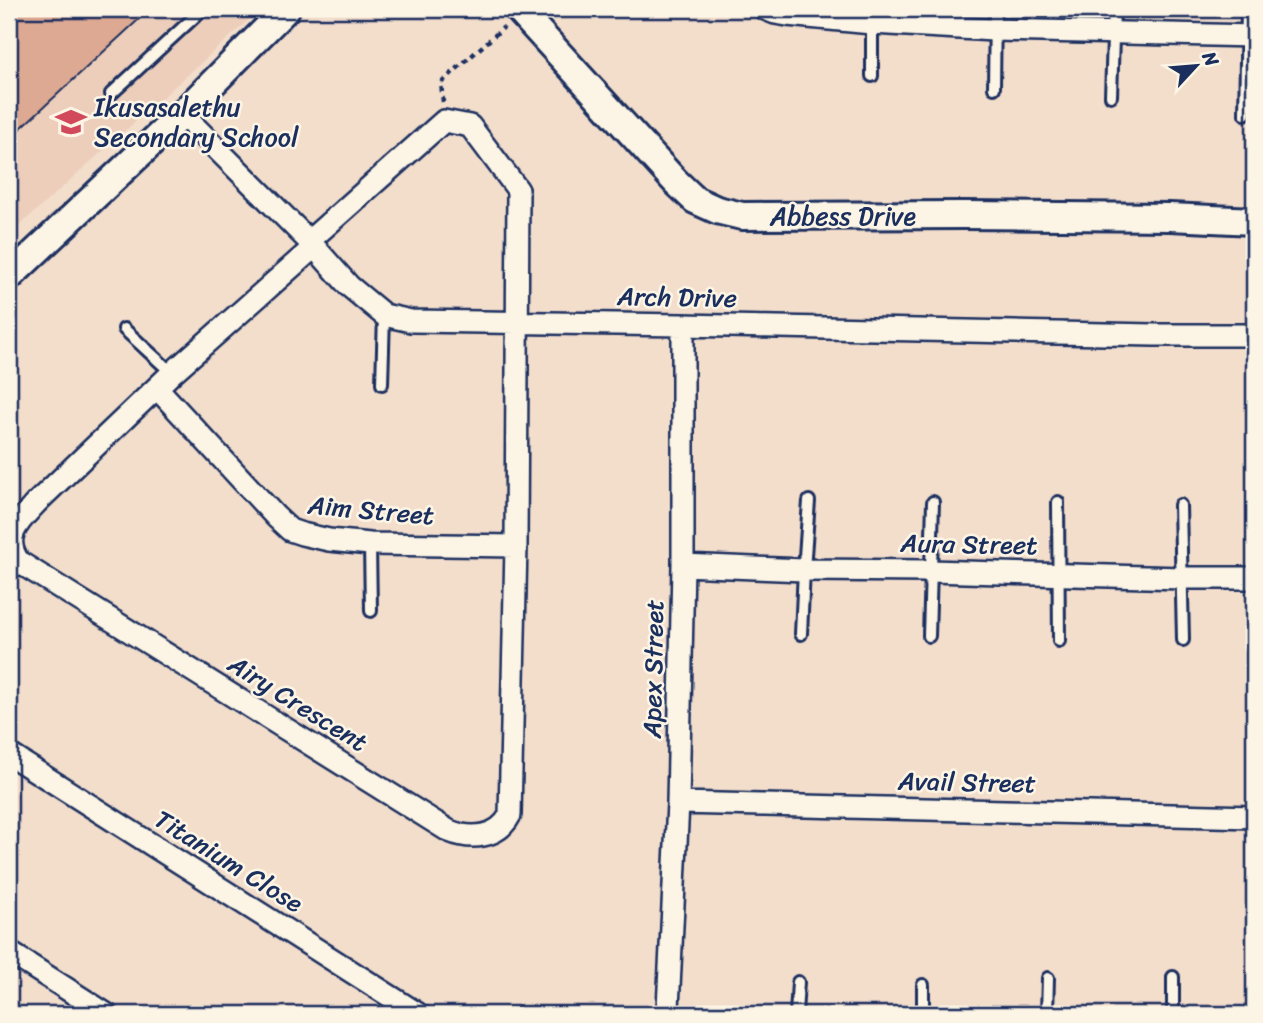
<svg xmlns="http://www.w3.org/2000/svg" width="1263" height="1023" viewBox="0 0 1263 1023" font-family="Sriracha,sans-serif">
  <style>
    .built { fill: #edcebb }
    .building { fill: #dea992; stroke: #1b2f5e; stroke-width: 2 }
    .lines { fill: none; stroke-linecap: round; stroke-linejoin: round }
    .service-casing { stroke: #1b2f5e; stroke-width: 16 }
    .minor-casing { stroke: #1b2f5e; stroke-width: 26 }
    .tertiary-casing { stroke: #1b2f5e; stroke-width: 32 }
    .path { stroke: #1b2f5e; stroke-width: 4.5; stroke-dasharray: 5 5; stroke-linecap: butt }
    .service { stroke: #fcf5e5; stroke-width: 10 }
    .minor { stroke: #fcf5e5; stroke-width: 21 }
    .tertiary { stroke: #fcf5e5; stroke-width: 26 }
    .labels { text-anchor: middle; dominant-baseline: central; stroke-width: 5; stroke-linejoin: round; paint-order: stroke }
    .poi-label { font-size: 26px; fill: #1b2f5e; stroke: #fcf5e5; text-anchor: start }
    .street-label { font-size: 26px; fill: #1b2f5e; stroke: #fcf5e5 }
  </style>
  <rect width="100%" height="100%" fill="#f3decc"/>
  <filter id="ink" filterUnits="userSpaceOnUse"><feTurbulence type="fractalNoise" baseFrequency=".0143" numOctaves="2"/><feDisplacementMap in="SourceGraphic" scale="14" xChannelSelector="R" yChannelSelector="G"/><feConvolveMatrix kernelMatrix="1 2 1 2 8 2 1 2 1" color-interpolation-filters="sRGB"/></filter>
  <g filter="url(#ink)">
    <!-- built -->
    <path class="built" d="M9,9H261L9,235Z"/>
    <!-- building -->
    <path class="building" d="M9,9H150L9,139Z"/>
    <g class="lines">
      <defs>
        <path id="service" d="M884,9V23
          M872,23V76
          M994,88L995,9
          M111,94L203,9
          M1111,96L1114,9
          M1245,114L1247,9
          M124,329L172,373
          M382,384L384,315
          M1058,502L1059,641
          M1180,505L1183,640
          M370,544L371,611
          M801,634L804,570L809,501
          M929,636L933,502
          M796,1014L798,982
          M923,1014V985
          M1047,1014L1048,978
          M1173,1014V977"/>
        <path id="minor" d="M765,9L775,13L787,15L872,23L994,30L1254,36
          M182,114L309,241L349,286L384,315L411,321L683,325L1154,335H1254
          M309,241L444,121L470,126L518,190L516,546L510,815C498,838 471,840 449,831L19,562C1,537 19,522 36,503L172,373L314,247
          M157,388L276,517L290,530L302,534L329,540L370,544L516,546
          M683,565L804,570L930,571L1183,578H1254
          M9,754L418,1014
          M678,803L1254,817
          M9,952L106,1014
          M670,1014L668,1008L678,803L683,565V325"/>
        <path id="tertiary" d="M518,9L675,181L695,200L717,210L742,216L964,215L1170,217L1254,221
          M9,277L182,114L286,9"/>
      </defs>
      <!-- service casing -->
      <use href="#service" class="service-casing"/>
      <!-- minor casing -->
      <use href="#minor" class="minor-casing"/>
      <!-- tertiary casing -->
      <use href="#tertiary" class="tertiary-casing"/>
      <!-- path -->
      <path class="path" d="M443,102L441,83L504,27"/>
      <!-- service -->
      <use href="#service" class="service"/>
      <!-- minor -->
      <use href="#minor" class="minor"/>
      <!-- tertiary -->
      <use href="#tertiary" class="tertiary"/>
    </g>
  </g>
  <!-- icons -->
  <defs>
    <symbol id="school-bare" viewBox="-9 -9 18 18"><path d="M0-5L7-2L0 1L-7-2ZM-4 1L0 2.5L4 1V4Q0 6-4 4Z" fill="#d1495b" stroke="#fcf5e5" stroke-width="2.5" paint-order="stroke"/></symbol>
  </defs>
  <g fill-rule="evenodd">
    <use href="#school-bare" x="49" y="100" width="44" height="44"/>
  </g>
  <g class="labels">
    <!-- poi labels -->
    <g class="poi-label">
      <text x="94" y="107">Ikusasalethu<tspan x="94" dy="30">Secondary School</tspan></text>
    </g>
    <!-- street labels -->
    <g class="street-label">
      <text x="843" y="216">Abbess Drive</text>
      <text transform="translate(677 297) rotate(1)">Arch Drive</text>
      <text transform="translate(371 510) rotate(5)">Aim Street</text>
      <text transform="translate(969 544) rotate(1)">Aura Street</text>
      <text transform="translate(653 669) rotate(-89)">Apex Street</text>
      <text transform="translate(298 703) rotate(32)">Airy Crescent</text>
      <text transform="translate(967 782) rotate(1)">Avail Street</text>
      <text transform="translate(229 861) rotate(32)">Titanium Close</text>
    </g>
  </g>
  <!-- margin -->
  <rect width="1263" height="1023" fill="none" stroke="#fcf5e5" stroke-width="35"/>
  <rect x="18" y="18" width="1228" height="988" fill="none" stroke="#1b2f5e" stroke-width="2.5" filter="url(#ink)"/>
  <!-- north arrow -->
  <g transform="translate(1196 66) rotate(64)" stroke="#fcf5e5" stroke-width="5" paint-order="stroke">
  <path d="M0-5L12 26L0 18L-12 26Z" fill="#1b2f5e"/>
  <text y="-10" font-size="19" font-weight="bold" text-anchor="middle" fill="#1b2f5e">N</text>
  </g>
</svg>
